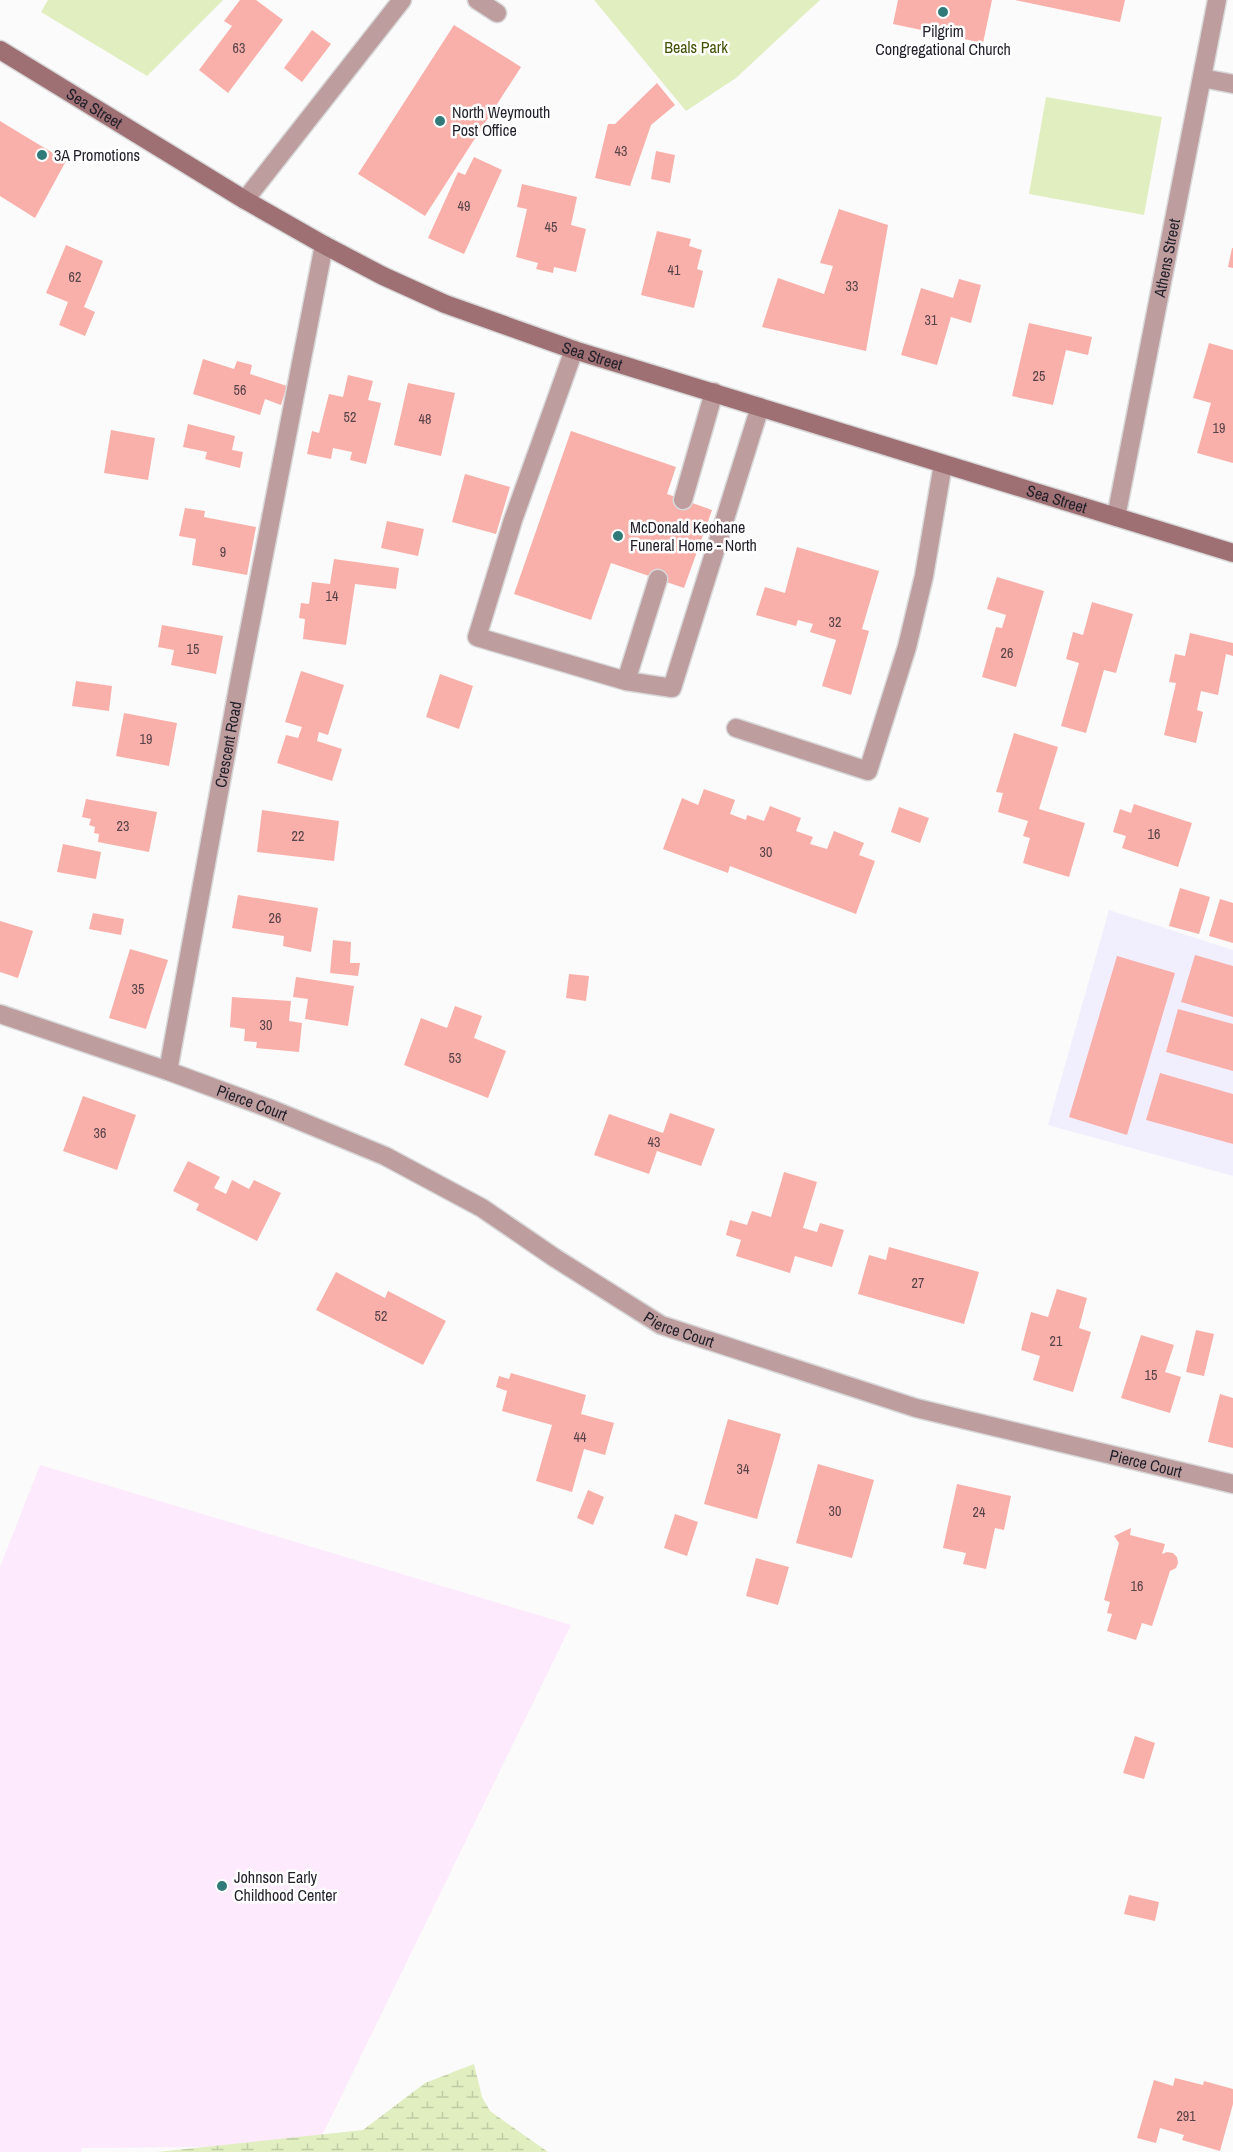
<svg xmlns="http://www.w3.org/2000/svg" width="1233" height="2152" viewBox="0 0 1233 2152" font-family="'Archivo Narrow',sans-serif">
  <style>
    .commercial { fill: #f1effd }
    .education { fill: #fdeafc }
    .wetland { fill: url(#wetland-marsh) }
    .green { fill: #e0eec0 }
    .building { fill: #fab0aa }
    .lines { fill: none; stroke-linecap: round; stroke-linejoin: round }
    .lane-casing { stroke: #d8d8d9; stroke-width: 21 }
    .street-casing { stroke: #d8d8d9; stroke-width: 21 }
    .secondary-casing { stroke: #d8d8d9; stroke-width: 21 }
    .lane { stroke: #be9d9f; stroke-width: 18 }
    .street { stroke: #be9d9f; stroke-width: 18 }
    .secondary { stroke: #9e7074; stroke-width: 18 }
    .poi-dot { fill: #317a7a; stroke: #fff; stroke-width: 2 }
    .labels { text-anchor: middle; dominant-baseline: central; stroke-width: 5; stroke-linejoin: round; paint-order: stroke }
    .number-label { font-size: 14px; fill: #574349 }
    .poi-label { font-size: 16px; fill: #211f29; stroke: #fff; text-anchor: start }
    .park-label { font-size: 16px; fill: #425106; stroke: #fff }
    .street-label { font-size: 16px; fill: #211f29; stroke: #fff }
  </style>
  <defs>
    <pattern id="wetland-marsh" width="20" height="14" patternUnits="userSpaceOnUse" patternTransform="scale(1.5)"><rect width="20" height="14" fill="#e0eec0"/><path d="M1 5h8M5 5V1M11 12h8M15 12V8" fill="none" stroke="#c0cca5"/></pattern>
  </defs>
  <rect width="100%" height="100%" fill="#fbfbfb"/>
  <!-- commercial -->
  <path class="commercial" d="M1109,910L1233,950V1176L1048,1125Z"/>
  <!-- education -->
  <path class="education" d="M40,1465L571,1625L317,2146L82,2148L81,2152H0V1567Z"/>
  <!-- wetland -->
  <path class="wetland" d="M474,2064L482,2097L490,2111L548,2152H157L363,2130L425,2083Z"/>
  <!-- green -->
  <path class="green" d="M48,0H223L147,76L41,12Z
    M594,0H820L736,78L686,111Z
    M1046,97L1162,117L1144,215L1029,194Z"/>
  <!-- building -->
  <path class="building" d="M240,0H256L283,20L228,93L199,70L232,26L224,21Z
    M898,0H992L983,43L893,24Z
    M1015,0H1125L1120,22Z
    M454,25L521,67L425,216L358,174Z
    M312,30L331,44L302,82L284,68Z
    M657,83L675,105L651,125L630,186L595,178L608,124H615Z
    M0,121L66,161L35,218L0,196Z
    M656,151L675,155L670,183L651,179Z
    M474,157L502,170L464,254L428,238L458,172L465,175Z
    M522,184L577,197L571,225L586,229L576,272L554,267L553,273L536,269L538,263L516,257L527,209L517,207Z
    M839,209L888,225L866,351L762,327L778,278L824,294L833,266L820,263Z
    M657,231L691,239L689,246L702,250L697,269L703,271L694,308L641,295Z
    M66,245L103,261L84,307L95,312L85,336L59,325L68,302L46,293Z
    M1232,248H1233V268L1228,267Z
    M959,279L981,285L971,323L951,317L937,365L901,355L921,288L953,298Z
    M1029,323L1092,337L1088,355L1066,350L1053,405L1012,396Z
    M1209,343L1233,350V463L1197,453L1211,403L1193,398Z
    M203,359L234,369L237,361L252,365L250,374L287,386L281,405L265,399L260,415L193,394Z
    M348,375L373,381L368,400L381,403L366,464L350,460L352,452L333,448L331,459L307,454L312,431L319,433L329,394L343,397Z
    M408,383L455,393L441,456L394,445Z
    M188,424L235,436L232,450L243,452L240,468L205,459L207,452L183,447Z
    M111,430L155,438L148,480L104,473Z
    M571,431L676,467L667,494L712,510L684,588L611,563L591,620L514,594Z
    M465,474L510,487L496,534L452,522Z
    M185,508L205,511L204,517L256,527L247,575L192,565L196,539L179,536Z
    M387,521L424,529L418,556L381,548Z
    M797,547L879,571L862,629L869,631L851,695L822,686L836,640L810,632L813,624L798,620L796,626L756,615L765,587L785,593Z
    M334,559L399,568L396,589L355,584L346,645L303,639L305,619L299,618L301,603L309,604L312,582L330,584Z
    M997,577L1044,591L1016,687L982,677L996,627L1002,628L1006,615L987,609Z
    M1092,602L1133,614L1116,673L1104,670L1086,733L1061,726L1079,663L1066,659L1073,632L1083,635Z
    M162,625L223,636L216,674L171,665L174,650L158,647Z
    M1190,633L1233,643V656L1226,654L1218,695L1201,691L1197,710L1203,712L1196,743L1164,735L1176,683L1169,682L1175,654L1185,656Z
    M301,671L344,685L328,735L319,732L317,741L342,749L332,781L277,763L286,735L298,738L302,727L285,722Z
    M440,674L473,686L459,729L426,717Z
    M76,681L112,686L109,711L72,706Z
    M124,713L177,723L169,766L116,756Z
    M1014,733L1058,747L1039,809L1085,823L1069,877L1023,863L1030,838L1023,836L1028,821L998,812L1003,793L996,792Z
    M704,789L735,800L730,814L746,820L747,815L764,821L770,806L801,818L796,831L813,837L810,844L827,849L834,831L864,843L859,855L875,861L856,914L730,866L728,873L663,849L682,798L698,805Z
    M86,799L157,812L149,852L98,842L99,834L94,833L95,827L89,825L91,819L82,817Z
    M1134,804L1192,823L1178,867L1122,848L1126,836L1113,832L1120,809L1131,813Z
    M899,807L929,818L920,843L891,832Z
    M262,810L339,821L334,861L257,852Z
    M63,844L101,852L96,879L57,872Z
    M1180,888L1210,897L1199,934L1169,926Z
    M238,895L318,908L311,952L283,946L284,936L232,928Z
    M1220,899L1233,903V943L1209,936Z
    M93,913L124,919L121,935L89,929Z
    M0,921L33,931L18,978L0,972Z
    M333,940L351,942L350,963H360L358,976L330,973Z
    M130,949L168,960L146,1029L109,1018Z
    M1195,955L1233,966V1017L1181,1002Z
    M1117,956L1175,973L1127,1135L1069,1117Z
    M569,974L589,976L586,1001L566,998Z
    M296,977L354,986L348,1026L305,1019L308,999L293,997Z
    M232,997L291,1001L289,1021L302,1023L299,1052L256,1048L257,1042L244,1041L245,1029L230,1027Z
    M455,1006L482,1016L474,1038L506,1051L488,1098L404,1065L421,1018L447,1028Z
    M1178,1009L1233,1024V1071L1166,1052Z
    M1160,1073L1233,1094V1144L1146,1120Z
    M83,1096L136,1115L117,1170L63,1151Z
    M670,1113L715,1129L701,1166L657,1151L649,1174L594,1155L609,1114L663,1133Z
    M188,1161L220,1177L214,1188L226,1194L232,1180L249,1189L254,1180L281,1193L257,1241L196,1210L199,1204L173,1191Z
    M784,1172L817,1182L803,1228L817,1232L820,1223L844,1230L832,1267L795,1256L790,1273L736,1256L741,1240L726,1235L730,1220L747,1225L752,1211L771,1217Z
    M889,1247L979,1272L964,1324L858,1294L869,1255L886,1260Z
    M336,1272L385,1298L388,1291L446,1321L423,1365L316,1310Z
    M1057,1289L1087,1298L1079,1328L1091,1332L1073,1392L1033,1380L1040,1356L1021,1350L1031,1312L1048,1317Z
    M1196,1330L1214,1334L1204,1376L1186,1372Z
    M1141,1335L1174,1345L1165,1372L1181,1377L1170,1413L1121,1398Z
    M511,1373L586,1395L581,1414L614,1423L605,1455L584,1449L572,1492L536,1481L552,1425L502,1411L507,1391L496,1387L499,1376L509,1379Z
    M1220,1394L1233,1398V1448L1208,1442Z
    M728,1419L781,1434L757,1519L704,1504Z
    M818,1464L874,1480L852,1558L796,1543Z
    M957,1484L1011,1496L1004,1530L995,1528L986,1569L963,1564L966,1553L943,1548Z
    M588,1490L604,1497L593,1525L577,1518Z
    M675,1514L698,1522L687,1556L664,1548Z
    M1131,1528L1130,1535L1165,1544L1162,1554L1167,1552L1173,1553L1177,1557L1178,1563L1176,1568L1170,1571L1152,1626L1142,1623L1136,1640L1107,1631L1112,1614L1107,1613L1110,1602L1104,1600L1119,1543L1114,1536Z
    M756,1558L789,1567L778,1605L746,1596Z
    M1135,1736L1155,1743L1144,1779L1123,1773Z
    M1129,1895L1159,1902L1155,1921L1124,1914Z
    M1175,2078L1203,2085L1204,2081L1233,2089V2104L1220,2151L1182,2140L1184,2135L1160,2128L1156,2143L1137,2138L1154,2080L1173,2086Z"/>
  <g class="lines">
    <defs>
      <path id="lane" d="M477,0L497,13
        M1202,78L1233,84
        M245,200L402,0
        M574,350L513,520L477,637L626,681L658,579
        M683,500L714,392
        M626,681L672,688L760,407
        M736,728L868,771L907,647L924,576L943,464"/>
      <g id="street">
        <path id="s1" d="M1116,517L1217,0"/>
        <path id="s2" d="M0,1014L168,1071L271,1109L385,1156L482,1208L555,1258L661,1325L916,1408L1233,1484"/>
        <path id="s3" d="M168,1071L239,683L324,245"/>
      </g>
      <g id="secondary">
        <path id="s4" d="M0,50L245,200L324,245L383,276L445,304L574,350L1233,553"/>
      </g>
    </defs>
    <!-- lane casing -->
    <use href="#lane" class="lane-casing"/>
    <!-- street casing -->
    <use href="#street" class="street-casing"/>
    <!-- secondary casing -->
    <use href="#secondary" class="secondary-casing"/>
    <!-- lane -->
    <use href="#lane" class="lane"/>
    <!-- street -->
    <use href="#street" class="street"/>
    <!-- secondary -->
    <use href="#secondary" class="secondary"/>
  </g>
  <!-- markers -->
  <g class="poi-dot">
    <circle cx="943" cy="12" r="6"/>
    <circle cx="440" cy="121" r="6"/>
    <circle cx="42" cy="155" r="6"/>
    <circle cx="618" cy="536" r="6"/>
    <circle cx="222" cy="1886" r="6"/>
  </g>
  <g class="labels">
    <!-- number labels -->
    <g class="number-label">
      <text x="239" y="48">63</text>
      <text x="621" y="151">43</text>
      <text x="464" y="206">49</text>
      <text x="551" y="227">45</text>
      <text x="674" y="270">41</text>
      <text x="75" y="277">62</text>
      <text x="852" y="286">33</text>
      <text x="931" y="320">31</text>
      <text x="1039" y="376">25</text>
      <text x="240" y="390">56</text>
      <text x="350" y="417">52</text>
      <text x="425" y="419">48</text>
      <text x="1219" y="428">19</text>
      <text x="223" y="552">9</text>
      <text x="332" y="596">14</text>
      <text x="835" y="622">32</text>
      <text x="193" y="649">15</text>
      <text x="1007" y="653">26</text>
      <text x="146" y="739">19</text>
      <text x="123" y="826">23</text>
      <text x="1154" y="834">16</text>
      <text x="298" y="836">22</text>
      <text x="766" y="852">30</text>
      <text x="275" y="918">26</text>
      <text x="138" y="989">35</text>
      <text x="266" y="1025">30</text>
      <text x="455" y="1058">53</text>
      <text x="100" y="1133">36</text>
      <text x="654" y="1142">43</text>
      <text x="918" y="1283">27</text>
      <text x="381" y="1316">52</text>
      <text x="1056" y="1341">21</text>
      <text x="1151" y="1375">15</text>
      <text x="580" y="1437">44</text>
      <text x="743" y="1469">34</text>
      <text x="835" y="1511">30</text>
      <text x="979" y="1512">24</text>
      <text x="1137" y="1586">16</text>
      <text x="1186" y="2116">291</text>
    </g>
    <!-- poi labels -->
    <g class="poi-label">
      <text x="943" y="31" text-anchor="middle">Pilgrim<tspan x="943" dy="18">Congregational Church</tspan></text>
      <text x="452" y="112">North Weymouth<tspan x="452" dy="18">Post Office</tspan></text>
      <text x="54" y="155">3A Promotions</text>
      <text x="630" y="527">McDonald Keohane<tspan x="630" dy="18">Funeral Home - North</tspan></text>
      <text x="234" y="1877">Johnson Early<tspan x="234" dy="18">Childhood Center</tspan></text>
    </g>
    <!-- park labels -->
    <g class="park-label">
      <text x="696" y="47">Beals Park</text>
    </g>
    <!-- street labels -->
    <g class="street-label">
      <text stroke="none"><textPath href="#s4" startOffset="111">Sea Street</textPath></text>
      <text stroke="none"><textPath href="#s1" startOffset="264">Athens Street</textPath></text>
      <text stroke="none"><textPath href="#s4" startOffset="669">Sea Street</textPath></text>
      <text stroke="none"><textPath href="#s4" startOffset="1155">Sea Street</textPath></text>
      <text stroke="none"><textPath href="#s3" startOffset="332">Crescent Road</textPath></text>
      <text stroke="none"><textPath href="#s2" startOffset="267">Pierce Court</textPath></text>
      <text stroke="none"><textPath href="#s2" startOffset="753">Pierce Court</textPath></text>
      <text stroke="none"><textPath href="#s2" startOffset="1239">Pierce Court</textPath></text>
    </g>
  </g>
</svg>
